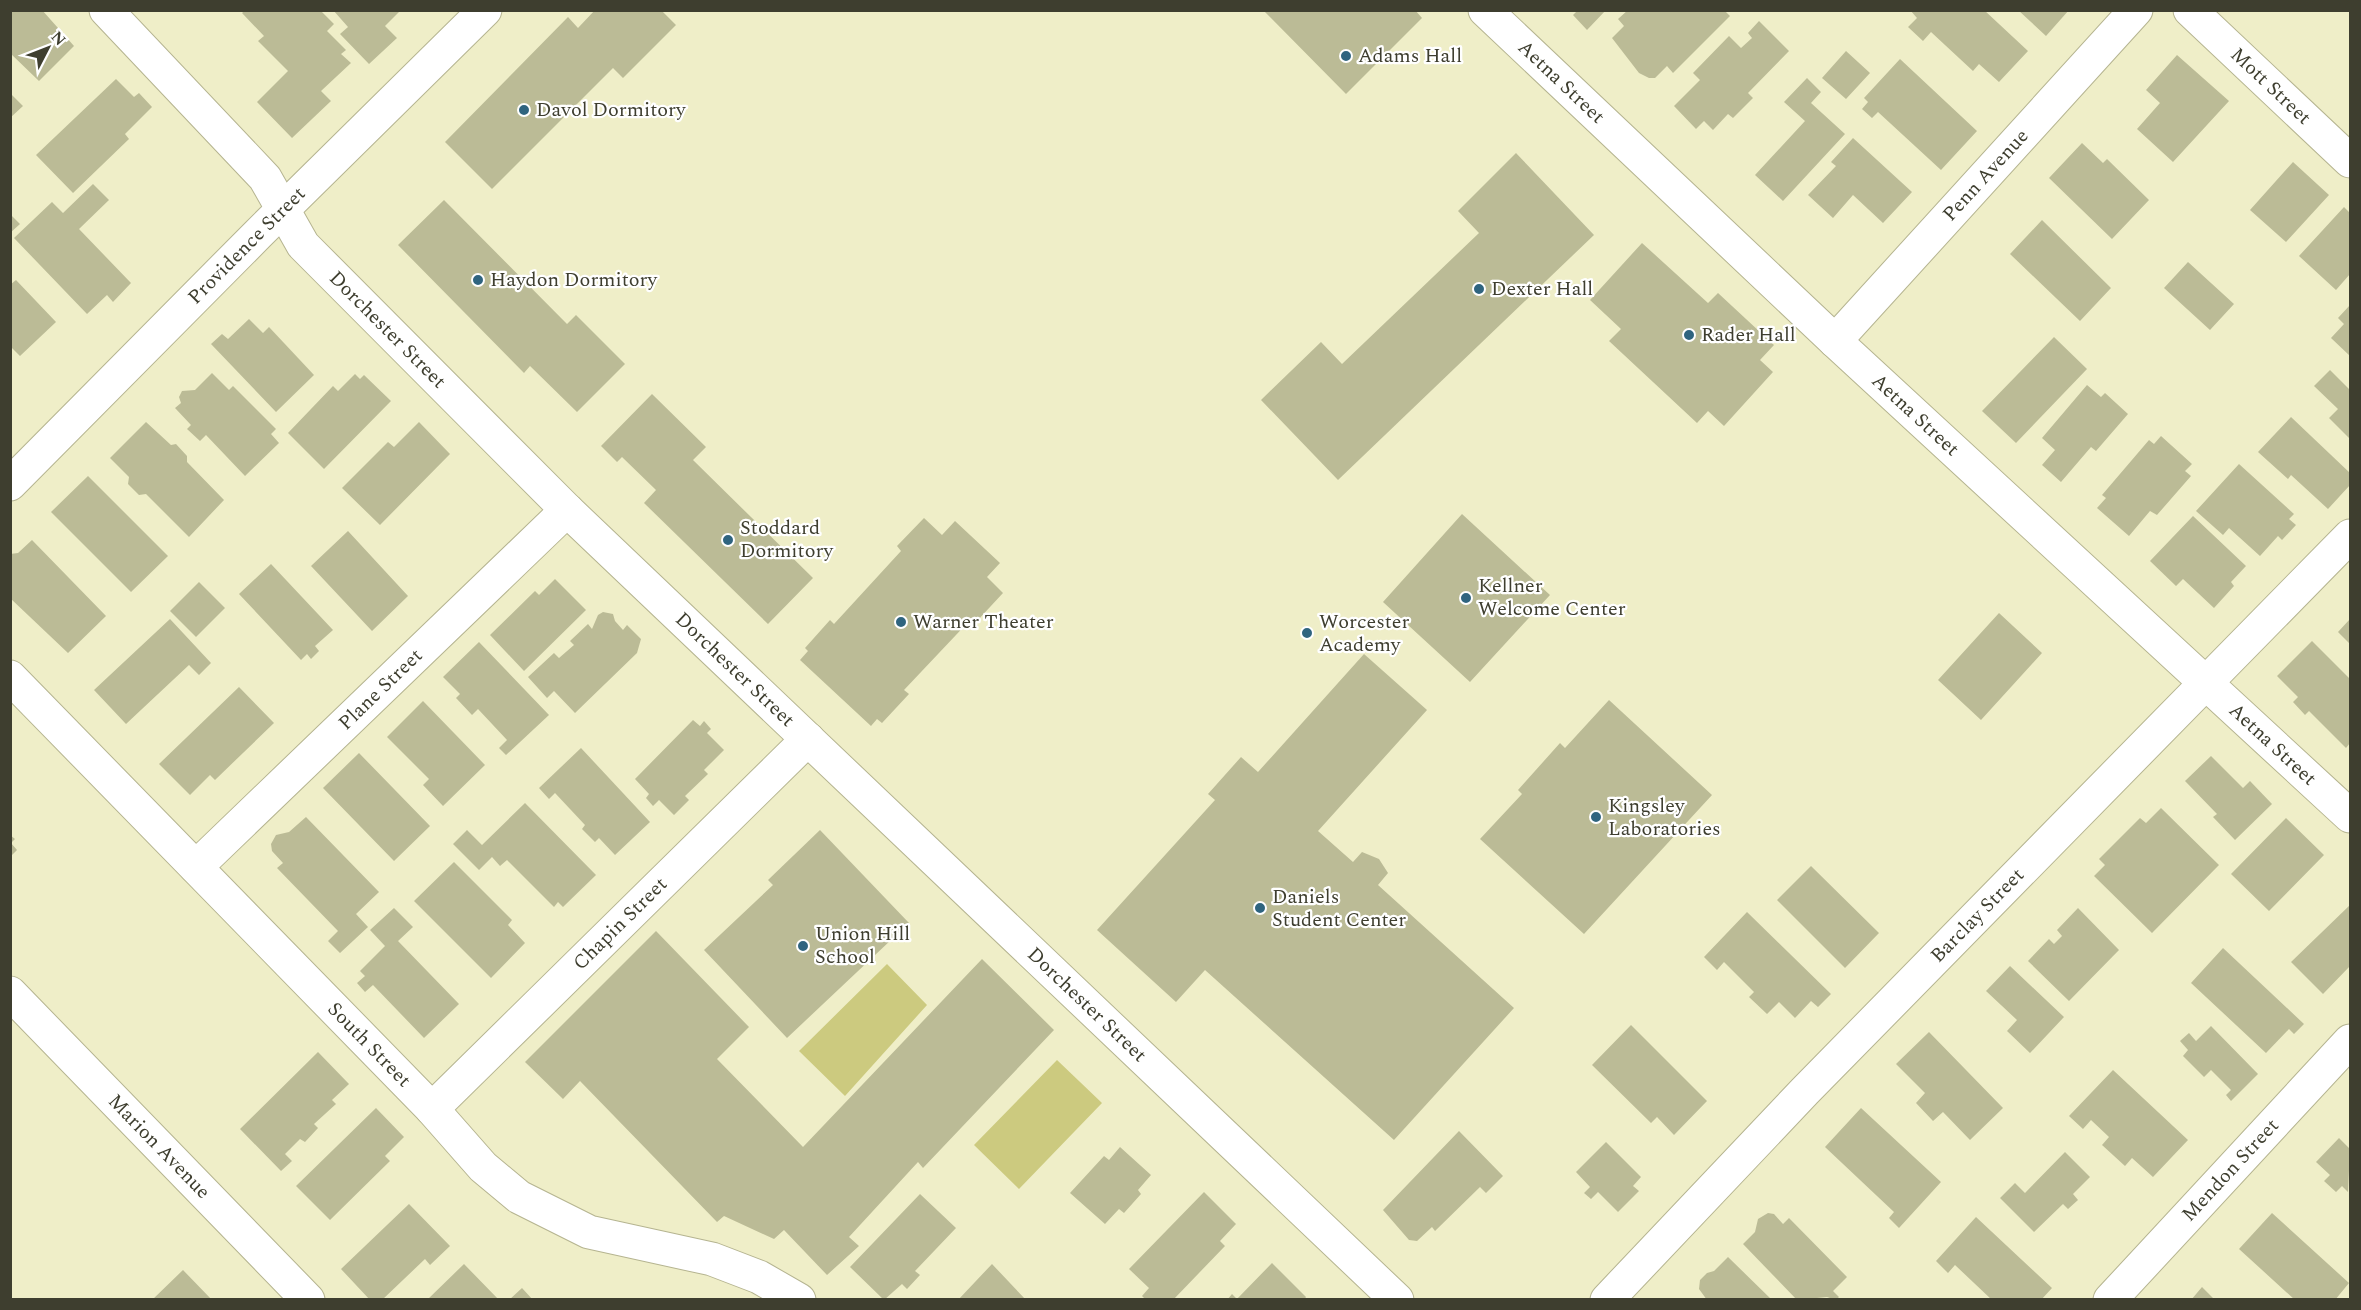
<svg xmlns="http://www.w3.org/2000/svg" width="2361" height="1310" viewBox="0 0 2361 1310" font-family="Spectral,serif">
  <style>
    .green { fill: #ccca7f }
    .building { fill: #bbbb96 }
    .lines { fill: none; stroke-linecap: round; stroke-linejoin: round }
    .minor-casing { stroke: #b5b490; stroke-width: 35 }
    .tertiary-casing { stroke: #b5b490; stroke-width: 35 }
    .minor { stroke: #fff; stroke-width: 33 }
    .tertiary { stroke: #fff; stroke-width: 33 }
    .poi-dot { fill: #2f647f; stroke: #fff; stroke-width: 2 }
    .labels { text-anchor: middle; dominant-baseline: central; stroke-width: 4.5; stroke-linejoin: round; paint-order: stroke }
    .poi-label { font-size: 20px; fill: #3e3e2f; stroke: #fff; text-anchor: start }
    .street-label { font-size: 20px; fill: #3e3e2f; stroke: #fff }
  </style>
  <rect width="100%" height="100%" fill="#efeec8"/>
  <!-- green -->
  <path class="green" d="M887,964L927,1005L845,1096L799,1051Z
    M1057,1060L1102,1103L1019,1189L974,1145Z"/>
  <!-- building -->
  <path class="building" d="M10,10H42L74,46L39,81L10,53Z
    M245,10H320L334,24L327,31L346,50L341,54L351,63L321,91L331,101L292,138L257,102L288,71L258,41L264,36L242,13Z
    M333,10H401L385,26L397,38L369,64L340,34L348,27Z
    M595,10H661L676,25L623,78L613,68L492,189L445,142L568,17L578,28Z
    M1263,10H1415L1422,18L1346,94Z
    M1578,10H1606L1587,30L1573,15Z
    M1628,10H1724L1730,16L1673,73L1667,66L1655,78H1649L1639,73L1612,38L1624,26L1618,19Z
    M1910,10H1984L2028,51L1999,82L1979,64L1973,71L1931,32L1923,41L1908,27L1917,18Z
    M2018,10H2069L2046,36Z
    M1759,21L1789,51L1748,93L1753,98L1733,118L1728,114L1713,130L1704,121L1696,129L1674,106L1700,80L1693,73L1729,36L1741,48L1752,38L1748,33Z
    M1846,51L1870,73L1846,99L1822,78Z
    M2177,55L2229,101L2173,162L2137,129L2160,103L2146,90Z
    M1900,59L1977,131L1941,170L1878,112L1872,118L1862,109L1868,102L1864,98Z
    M1807,78L1821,92L1811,103L1845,134L1783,201L1755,175L1805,121L1784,102Z
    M116,79L134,97L139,93L152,107L125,134L129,139L73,193L36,155Z
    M10,93L23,106L10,118Z
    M1853,138L1912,192L1883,223L1853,195L1833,218L1808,195L1836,166L1831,162Z
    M2082,143L2103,163L2107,159L2149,200L2112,239L2049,178Z
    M1516,153L1594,235L1338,480L1261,400L1321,342L1342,364L1479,233L1458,211Z
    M2293,162L2329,195L2286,242L2250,210Z
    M93,184L109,200L79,229L131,283L113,302L107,295L87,314L14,238L52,202L63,213Z
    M444,200L567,324L576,315L625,364L577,412L530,366L524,373L398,245Z
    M2344,207L2350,213V274L2336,290L2299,256Z
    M10,214L20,224L10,233Z
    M2042,220L2111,288L2080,321L2010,254Z
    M1642,243L1708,303L1718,293L1774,345L1760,360L1773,372L1724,426L1708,411L1697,423L1609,341L1621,329L1590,300Z
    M2188,262L2234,304L2210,330L2164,288Z
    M16,280L56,322L20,356L10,346V285Z
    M2350,305V356L2331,338L2344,324L2338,318Z
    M249,319L263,333L269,327L314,375L276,412L211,344L222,334L228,339Z
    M2054,337L2087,369L2016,443L1982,411Z
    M2330,370L2350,390V439L2329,418L2338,409L2314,386Z
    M212,373L229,390L233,386L276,429L271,434L279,443L245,476L206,435L200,441L187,429L191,425L175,408L181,403L179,397L182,391L195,390Z
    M355,374L360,379L364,375L391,401L324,469L288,433L333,386L338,391Z
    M2087,385L2101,397L2105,393L2128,414L2096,451L2091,447L2061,482L2042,465L2055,450L2042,438Z
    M652,394L706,447L693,460L813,578L768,624L644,503L656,490L622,457L617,462L601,446Z
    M2291,417L2350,473V485L2328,509L2291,475L2288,479L2258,452Z
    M146,422L171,445L176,444L187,456V462L224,500L189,537L146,494L139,495L128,484L129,477L110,458Z
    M419,422L450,454L380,525L342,488L388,442L394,447Z
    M2161,436L2192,464L2185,471L2191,476L2157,515L2150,511L2129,536L2097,508L2106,498L2102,495L2149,440L2154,444Z
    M2239,464L2294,514L2289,519L2296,525L2282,540L2278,536L2260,556L2229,528L2223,535L2196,511Z
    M88,476L168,556L131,592L51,512Z
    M1462,514L1550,595L1470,682L1383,602Z
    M2193,516L2246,566L2231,582L2234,586L2214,608L2183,579L2176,586L2150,561Z
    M924,518L942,535L955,521L1000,563L987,577L1003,593L977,621L973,617L904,690L909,694L882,723L877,719L871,726L800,660L808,651L805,648L830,620L834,624L901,551L897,546Z
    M348,531L408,596L372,631L311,566Z
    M32,540L106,616L68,653L10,598V554L18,553Z
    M271,564L333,630L315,646L319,651L311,659L307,654L301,660L239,594Z
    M555,579L586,610L524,671L490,635L535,591L539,595Z
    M199,582L225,608L196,637L170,611Z
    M603,612L613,614L615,621L623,630L627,625L641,639L637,653L575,713L554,691L547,698L528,677L554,653L559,658L574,645L570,641L588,624L592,629L598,615Z
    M1999,613L2042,653L1981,720L1938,680Z
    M170,619L211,663L199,675L189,665L126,724L94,690Z
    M2350,619V644L2338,632Z
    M2312,641L2350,679V743L2346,748L2309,711L2305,715L2293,702L2298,697L2277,676Z
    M479,642L549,715L506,755L499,748L507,740L478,709L472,715L456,698L460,694L443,677Z
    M1364,654L1427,710L1318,831L1353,862L1362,852L1379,859L1388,873L1378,885L1514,1008L1394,1140L1205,970L1176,1002L1097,930L1215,800L1208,794L1241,757L1258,772Z
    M239,687L274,723L215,780L210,775L190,795L159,764Z
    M1609,700L1712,795L1584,934L1480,839L1522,794L1518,790L1560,743L1565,748Z
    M423,701L485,765L443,806L423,785L429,779L387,737Z
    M693,720L700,726L704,721L711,729L707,733L724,750L704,770L708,774L685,796L689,800L674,815L659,800L653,806L646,798L649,794L635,779Z
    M581,748L650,822L615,855L599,838L595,842L582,829L585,825L555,793L549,799L539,788Z
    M359,753L430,826L394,861L323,788Z
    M2211,756L2243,788L2250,781L2272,804L2235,840L2213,817L2217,814L2185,781Z
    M525,803L596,875L563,907L558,902L554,907L507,860L500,866L492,857L479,870L453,844L467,830L482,845Z
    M2161,808L2219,865L2152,933L2094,876L2105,865L2099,859L2140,818L2146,823Z
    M306,817L379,892L356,914L368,927L340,953L328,941L338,931L277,868L283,863L272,851L271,844L276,835L289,832Z
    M2286,818L2324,855L2269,911L2231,874Z
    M820,830L909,923L787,1038L704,950L773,885L768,880Z
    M10,835L15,839L11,843L17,850L10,857Z
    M454,862L512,920L508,925L525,943L491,978L414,901Z
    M1811,866L1879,933L1845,968L1777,900Z
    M2350,905V966L2323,994L2291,962Z
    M394,908L413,927L398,941L459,1004L424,1038L373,985L365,992L357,983L365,976L360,971L385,946L370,930Z
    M2078,908L2119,950L2069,1001L2028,961L2049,939L2054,944L2062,936L2057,930Z
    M1747,912L1831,994L1818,1007L1811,1001L1795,1018L1779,1002L1767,1014L1749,997L1754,992L1724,962L1717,970L1704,957Z
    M656,931L749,1027L717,1059L803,1147L982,959L1054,1030L923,1168L918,1162L849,1237L859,1246L827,1275L784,1230L774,1239L724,1216L717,1222L580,1081L563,1099L525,1062Z
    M2223,948L2304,1024L2294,1034L2289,1029L2266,1053L2191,983Z
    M2010,966L2064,1017L2030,1053L2007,1031L2017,1020L1986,991Z
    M1631,1025L1707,1101L1674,1135L1657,1117L1651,1123L1592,1065Z
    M2211,1026L2258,1074L2231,1101L2226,1095L2231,1090L2211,1070L2204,1077L2183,1056L2188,1050L2180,1041L2189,1033L2196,1041Z
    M1929,1032L2003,1108L1970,1140L1943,1112L1933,1121L1916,1103L1925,1093L1896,1064Z
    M318,1052L349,1084L332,1100L336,1104L314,1124L318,1128L305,1142L300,1139L285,1154L292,1161L281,1171L240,1129Z
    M2113,1070L2188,1140L2153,1177L2132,1158L2125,1166L2102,1145L2109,1137L2091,1120L2083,1129L2069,1116Z
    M376,1108L404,1137L385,1156L390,1161L330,1220L296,1186Z
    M1861,1108L1941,1182L1899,1228L1889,1218L1894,1212L1825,1147Z
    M1459,1131L1503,1176L1486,1193L1480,1187L1435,1231L1432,1227L1417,1241L1409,1240L1383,1210Z
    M2339,1138L2350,1149L2348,1192L2342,1186L2336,1192L2324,1181L2330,1175L2316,1162Z
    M1606,1142L1641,1177L1633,1186L1639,1191L1618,1212L1598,1192L1591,1199L1584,1193L1590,1187L1576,1172Z
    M1120,1147L1151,1175L1138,1190L1141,1194L1124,1213L1119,1209L1105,1224L1070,1193L1104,1156L1109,1160Z
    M2065,1152L2090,1177L2073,1194L2078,1200L2068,1209L2063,1204L2034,1232L2000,1198L2015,1183L2025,1193Z
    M1204,1192L1236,1224L1220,1241L1225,1246L1173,1300H1146L1142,1296L1149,1288L1129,1269Z
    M920,1194L956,1228L915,1271L920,1275L907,1289L902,1284L884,1300L850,1267Z
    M409,1204L450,1246L430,1265L425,1259L382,1300H370L341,1269Z
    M1768,1213L1774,1214L1783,1224L1789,1218L1847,1277L1833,1291L1839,1297L1836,1300L1827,1297L1797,1300L1743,1244L1755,1232L1758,1219Z
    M2272,1213L2349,1283L2335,1300H2295L2239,1249Z
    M1976,1217L2052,1288L2041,1300H1992L1955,1265L1948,1273L1936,1261Z
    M1728,1257L1772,1300H1707L1699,1289L1700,1280L1707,1273L1714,1271Z
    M1272,1263L1306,1297L1304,1300H1227L1232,1294L1237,1299Z
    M464,1264L499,1300H427Z
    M992,1264L1026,1300H958Z
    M183,1270L212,1300H152Z
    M2202,1287L2215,1300H2191Z
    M522,1288L533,1300H509Z"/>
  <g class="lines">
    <defs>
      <g id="minor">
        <path id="s1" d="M1485,10L1835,341L2350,816"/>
        <path id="s2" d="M2190,10L2350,161"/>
        <path id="s3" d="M1835,341L2136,10"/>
        <path id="s4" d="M10,677L432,1109L483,1167L519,1197L589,1232L712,1259L759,1277L799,1300"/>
        <path id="s5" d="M196,867L567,510"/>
        <path id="s6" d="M10,993L308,1300"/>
        <path id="s7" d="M432,1109L808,739"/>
        <path id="s8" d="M1607,1300L1805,1091L2350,536"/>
        <path id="s9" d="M2110,1300L2350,1041"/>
      </g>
      <g id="tertiary">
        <path id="s10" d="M106,10L265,178L303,245L567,510L1397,1300"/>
        <path id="s11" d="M10,484L258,234L485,10"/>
      </g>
    </defs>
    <!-- minor casing -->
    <use href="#minor" class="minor-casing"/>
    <!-- tertiary casing -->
    <use href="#tertiary" class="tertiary-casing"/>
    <!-- minor -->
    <use href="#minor" class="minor"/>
    <!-- tertiary -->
    <use href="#tertiary" class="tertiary"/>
  </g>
  <!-- markers -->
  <g class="poi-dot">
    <circle cx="1346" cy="56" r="6"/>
    <circle cx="524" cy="110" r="6"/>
    <circle cx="478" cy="280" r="6"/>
    <circle cx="1479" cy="289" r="6"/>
    <circle cx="1689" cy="335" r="6"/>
    <circle cx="728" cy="540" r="6"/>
    <circle cx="1466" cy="598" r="6"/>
    <circle cx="901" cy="622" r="6"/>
    <circle cx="1307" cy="633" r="6"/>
    <circle cx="1596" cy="817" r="6"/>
    <circle cx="1260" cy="908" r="6"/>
    <circle cx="803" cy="946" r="6"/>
  </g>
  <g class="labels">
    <!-- poi labels -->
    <g class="poi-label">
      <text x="1358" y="56">Adams Hall</text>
      <text x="536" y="110">Davol Dormitory</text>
      <text x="490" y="280">Haydon Dormitory</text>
      <text x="1491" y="289">Dexter Hall</text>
      <text x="1701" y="335">Rader Hall</text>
      <text x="740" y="528">Stoddard<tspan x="740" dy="23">Dormitory</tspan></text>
      <text x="1478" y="586">Kellner<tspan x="1478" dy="23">Welcome Center</tspan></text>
      <text x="913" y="622">Warner Theater</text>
      <text x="1319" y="622">Worcester<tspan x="1319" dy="23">Academy</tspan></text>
      <text x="1608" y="806">Kingsley<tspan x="1608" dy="23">Laboratories</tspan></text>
      <text x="1272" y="897">Daniels<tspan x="1272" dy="23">Student Center</tspan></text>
      <text x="815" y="934">Union Hill<tspan x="815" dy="23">School</tspan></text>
    </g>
    <!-- street labels -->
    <g class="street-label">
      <text stroke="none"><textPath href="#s1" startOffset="105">Aetna Street</textPath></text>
      <text stroke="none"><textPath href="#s2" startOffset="111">Mott Street</textPath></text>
      <text stroke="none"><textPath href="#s3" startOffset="224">Penn Avenue</textPath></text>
      <text stroke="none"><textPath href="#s11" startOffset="336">Providence Street</textPath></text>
      <text stroke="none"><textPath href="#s10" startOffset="428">Dorchester Street</textPath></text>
      <text stroke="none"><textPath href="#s1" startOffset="591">Aetna Street</textPath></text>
      <text stroke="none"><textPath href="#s10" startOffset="914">Dorchester Street</textPath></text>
      <text stroke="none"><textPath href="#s5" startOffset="256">Plane Street</textPath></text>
      <text stroke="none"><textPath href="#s1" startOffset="1077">Aetna Street</textPath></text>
      <text stroke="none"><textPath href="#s8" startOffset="534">Barclay Street</textPath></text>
      <text stroke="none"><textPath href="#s7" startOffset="264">Chapin Street</textPath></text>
      <text stroke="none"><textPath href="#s10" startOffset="1400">Dorchester Street</textPath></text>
      <text stroke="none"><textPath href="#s4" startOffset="514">South Street</textPath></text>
      <text stroke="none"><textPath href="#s6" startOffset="214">Marion Avenue</textPath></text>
      <text stroke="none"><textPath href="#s9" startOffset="177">Mendon Street</textPath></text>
    </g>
  </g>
  <!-- border -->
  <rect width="2361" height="1310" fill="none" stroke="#3e3e2f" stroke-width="24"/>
  <!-- north arrow -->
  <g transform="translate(48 48) rotate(48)" stroke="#ffffff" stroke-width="4.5" paint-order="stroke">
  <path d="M0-4.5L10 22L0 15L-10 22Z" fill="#3e3e2f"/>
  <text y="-9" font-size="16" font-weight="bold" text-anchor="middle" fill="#3e3e2f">N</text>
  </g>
</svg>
